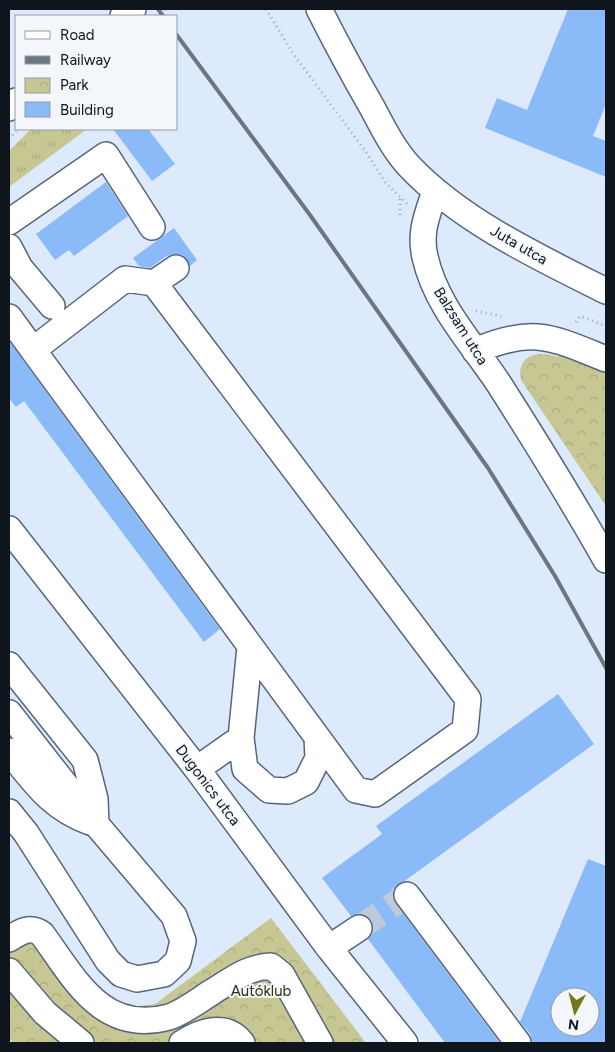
<svg xmlns="http://www.w3.org/2000/svg" width="615" height="1052" viewBox="0 0 615 1052" font-family="Figtree,sans-serif">
  <style>
    .grass { fill: url(#grass-tufts) }
    .park { fill: url(#park-crowns) }
    .building { fill: #8abaf7; fill-rule: evenodd }
    .lines { fill: none; stroke-linecap: round; stroke-linejoin: round }
    .minor-tunnel { stroke: #bdcadb; stroke-width: 25; stroke-dasharray: 25 12; stroke-linecap: butt }
    .minor-casing { stroke: #57667a; stroke-width: 28 }
    .path { stroke: #9da9b8; stroke-width: 3; stroke-dasharray: 1 4; stroke-linecap: butt }
    .minor { stroke: #fff; stroke-width: 25 }
    .rail { stroke: #6c7582; stroke-width: 4 }
    .labels { text-anchor: middle; dominant-baseline: central; stroke-width: 4; stroke-linejoin: round; paint-order: stroke }
    .street-label { font-size: 15px; fill: #0f151d; stroke: #f3f6fb }
    .park-label { font-size: 15px; fill: #30300c; stroke: #f3f6fb }
  </style>
  <defs>
    <pattern id="grass-tufts" width="24" height="20" patternUnits="userSpaceOnUse" patternTransform="scale(1.25)"><rect width="24" height="20" fill="#c7c794"/><path d="M3 7l-1-3M5 7V3M7 7l1-3M15 17l-1-3M17 17v-4M19 17l1-3" fill="none" stroke="#aaaa7f"/></pattern>
    <pattern id="park-crowns" width="20" height="18" patternUnits="userSpaceOnUse" patternTransform="scale(1.25)"><rect width="20" height="18" fill="#c7c794"/><path d="M2 6a3 3 0 1 1 6 0M12 15a3 3 0 1 1 6 0" fill="none" stroke="#aaaa7f"/></pattern>
  </defs>
  <rect width="100%" height="100%" fill="#dceafc"/>
  <!-- grass -->
  <path class="grass" d="M31,129H87L9,187V151Z"/>
  <!-- park -->
  <path class="park" d="M561,351L606,370V506L521,380C516,354 539,350 558,357Z
    M271,918L366,1043H14L9,1039V942L47,920L106,998L124,1008L155,1004Z"/>
  <!-- building -->
  <path class="building" d="M568,9H606V104L593,136L606,141V177L485,128L497,98L527,110Z
    M113,129H148L175,164L152,181Z
    M106,182L128,216L74,256L69,250L55,260L36,234Z
    M174,228L197,260L190,266L183,255L174,254L165,257L150,268L139,266L133,258Z
    M9,341L220,629L204,642L24,401L16,407L9,398Z
    M558,694L594,744L392,890L396,904L500,1043H445L368,939L373,928L371,920L359,914L351,916L322,878L382,834L376,826Z
    M588,859L606,866V1043H532L530,1034L520,1022ZM560,997H590V1027H560Z"/>
  <g class="lines">
    <!-- minor-tunnel -->
    <path class="minor-tunnel" d="M359,928L400,900"/>
    <defs>
      <path id="minor" d="M319,9C336,43 354,76 373,109C383,128 394,150 409,166C461,221 540,258 606,291
        M123,16L133,9
        M9,108L16,101
        M435,191C428,213 419,232 425,257C436,306 472,343 499,384C536,442 572,500 606,560
        M9,222L106,155L152,227
        M9,247L20,268L52,306
        M125,279L154,283L468,699L465,730L375,794L356,790L33,350Z
        M154,283L176,268
        M9,317L33,350
        M475,351C533,326 551,337 606,359
        M9,529L197,769L329,948L405,1043
        M250,647L241,738L245,769L269,790L288,791L306,782L318,758L317,737
        M9,665L85,760L95,799L96,824
        M9,713L96,824L174,916L183,941L178,961L164,974L137,979L121,974L108,961L26,833L9,812
        M9,751C34,782 51,808 90,822
        M197,769L241,738
        M407,895L518,1043
        M9,939C20,932 30,925 42,934C75,979 102,1035 169,1017C184,1012 199,1000 212,992C232,980 247,967 271,966L282,975L320,1043
        M329,948L359,928
        M9,971L45,1013L81,1043
        M182,1043C201,1031 226,1022 242,1043"/>
    </defs>
    <!-- minor casing -->
    <use href="#minor" class="minor-casing"/>
    <!-- path -->
    <path class="path" d="M266,9L294,55L366,152L385,182L407,204
      M156,16L166,9
      M9,139L16,131
      M400,199V218
      M476,311L501,316
      M576,322L580,316L606,326"/>
    <!-- minor -->
    <use href="#minor" class="minor"/>
    <!-- rail -->
    <path class="rail" d="M158,9L163,16
      M176,34L310,215L488,468L555,576L606,668"/>
  </g>
  <g class="labels">
    <!-- street labels -->
    <g class="street-label">
      <text transform="translate(519 245) rotate(30)">Juta utca</text>
      <text transform="translate(461 326) rotate(58)">Balzsam utca</text>
      <text transform="translate(208 785) rotate(53)">Dugonics utca</text>
    </g>
    <!-- park labels -->
    <g class="park-label">
      <text x="261" y="991">Autóklub</text>
    </g>
  </g>
  <!-- border -->
  <rect width="615" height="1052" fill="none" stroke="#0f151d" stroke-width="20"/>
  <!-- legend -->
  <rect x="15" y="15" width="162" height="115" fill="#f3f6fb" stroke="#989ca2"/>
  <rect x="25" y="31" width="25" height="8" fill="#ffffff" stroke="#989ca2"/>
  <text x="60" y="40" font-size="15" fill="#0f151d">Road</text>
  <rect x="25" y="56" width="25" height="8" fill="#6c7582" stroke="#989ca2"/>
  <text x="60" y="65" font-size="15" fill="#0f151d">Railway</text>
  <rect x="25" y="78" width="25" height="15" fill="url(#park-crowns)" stroke="#989ca2"/>
  <text x="60" y="90" font-size="15" fill="#0f151d">Park</text>
  <rect x="25" y="102" width="25" height="15" fill="#8abaf7" stroke="#989ca2"/>
  <text x="60" y="115" font-size="15" fill="#0f151d">Building</text>
  <!-- north arrow -->
  <g transform="translate(575 1012) rotate(187)"><circle r="24" fill="#f3f6fb" stroke="#989ca2"/>
  <path d="M0-4L9 19L0 12L-9 19Z" fill="#78761b"/>
  <text y="-8" font-size="14" font-weight="bold" text-anchor="middle" fill="#0f151d">N</text>
  </g>
</svg>
